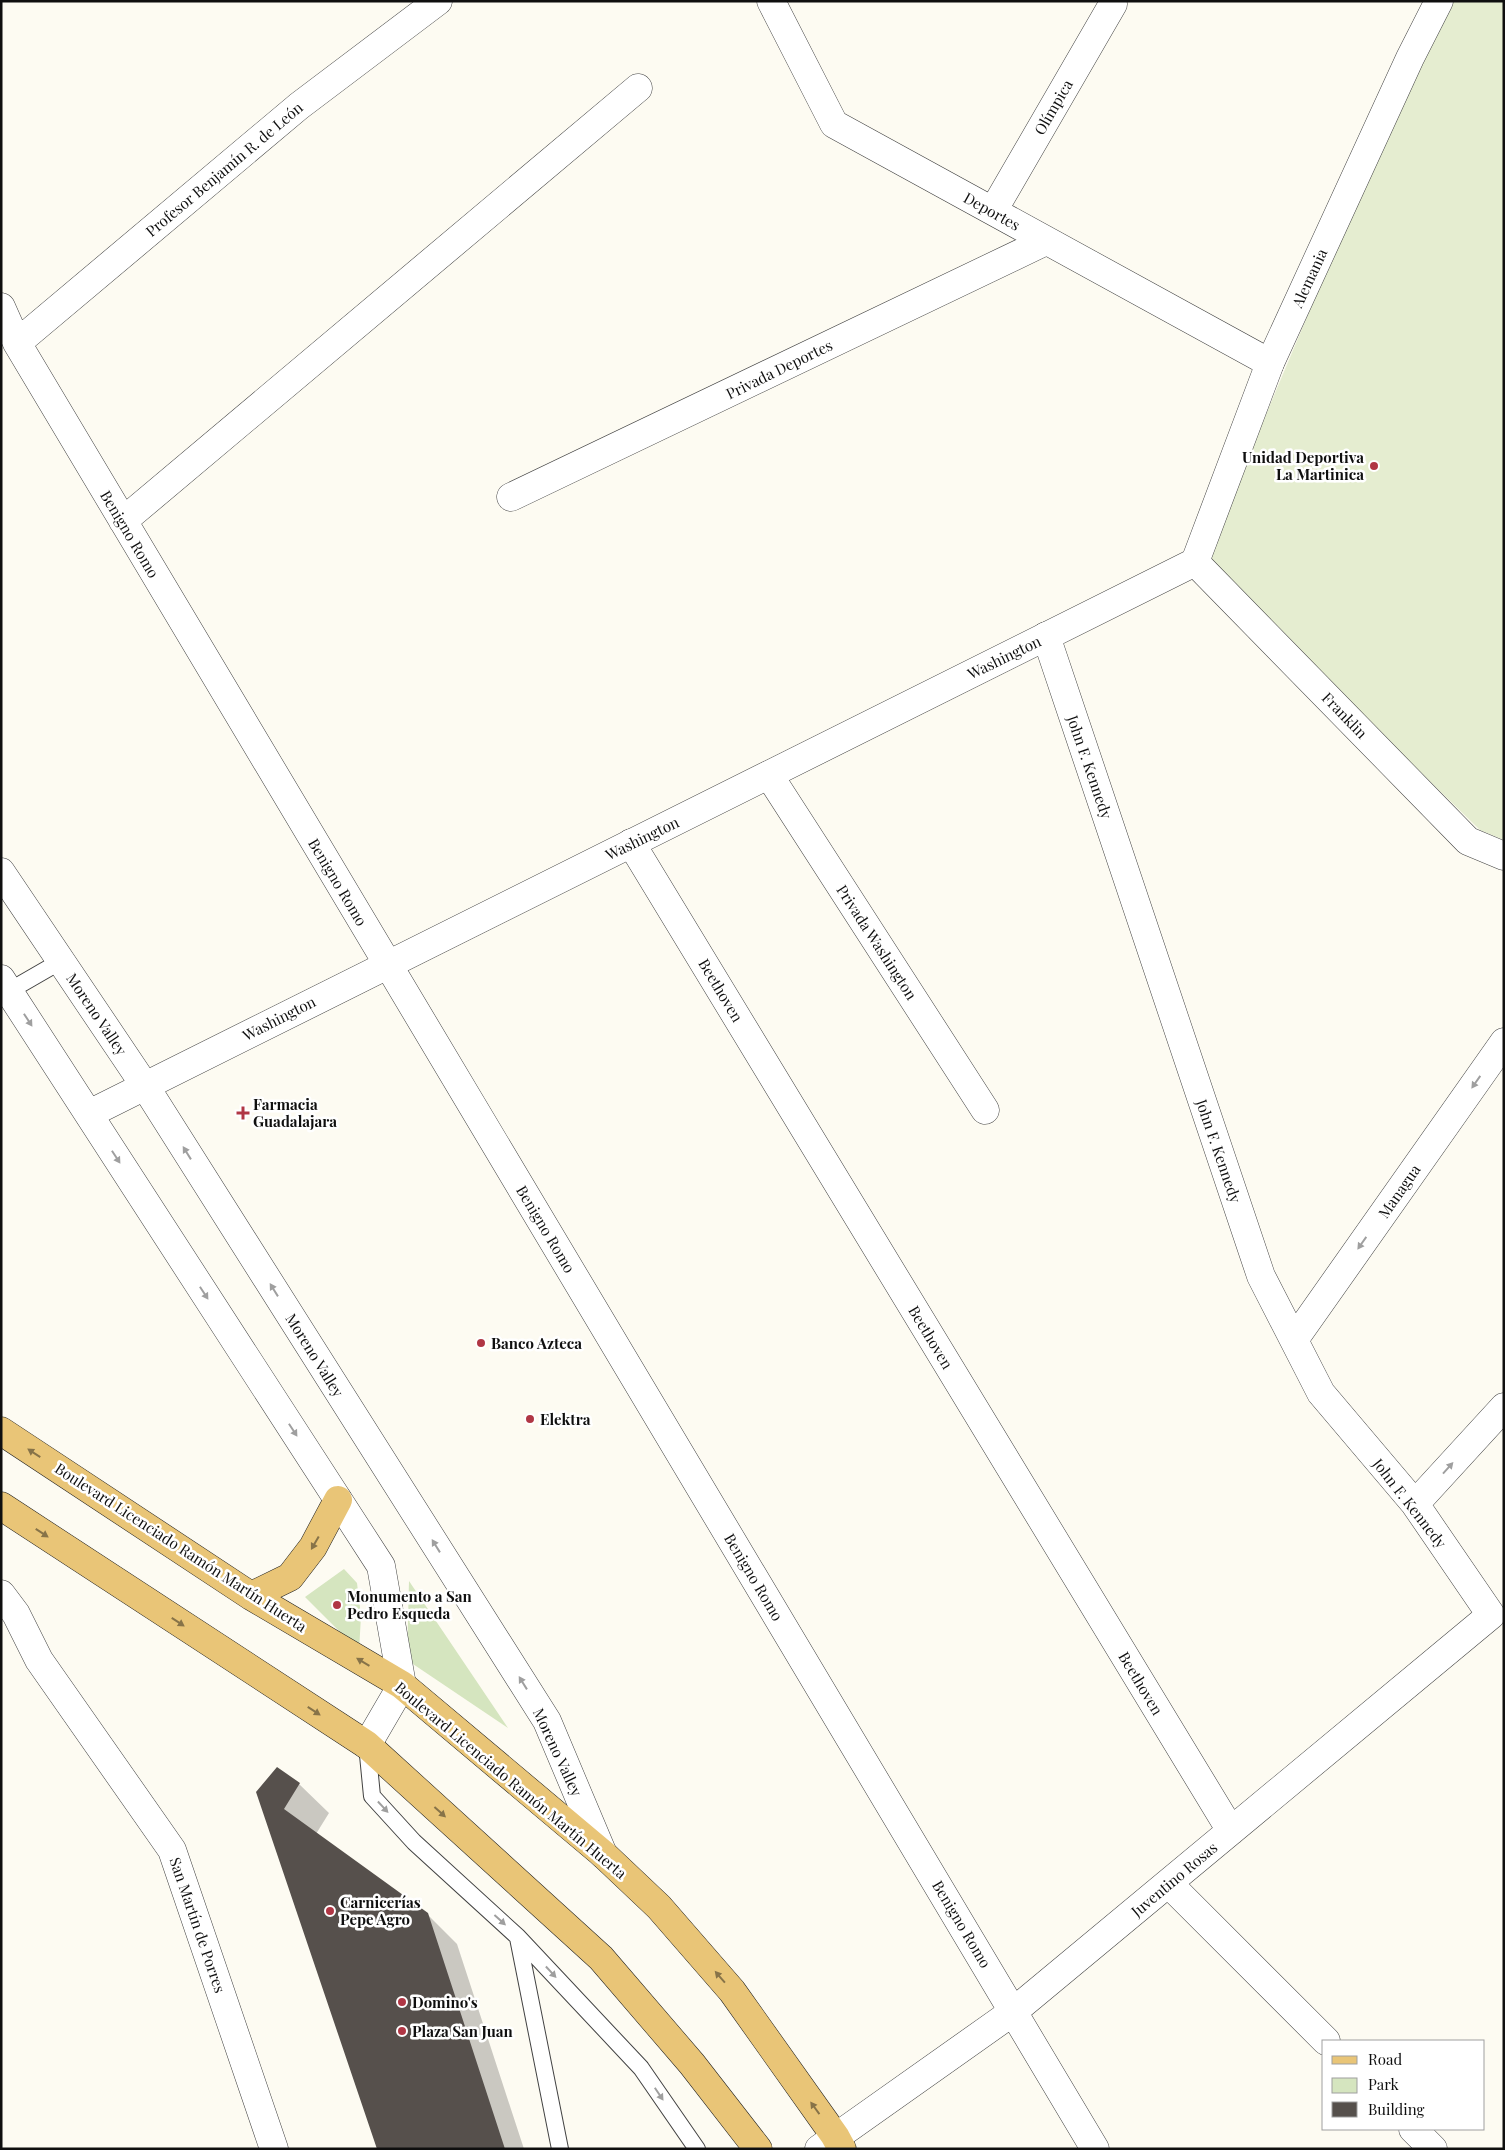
<svg xmlns="http://www.w3.org/2000/svg" width="1505" height="2150" viewBox="0 0 1505 2150" font-family="'Playfair Display',serif">
  <style>
    .green { fill: #d5e5bf }
    .pitch { fill: #e5edd0 }
    .shadow { fill: #0003 }
    .building { fill: #56504c }
    .lines { fill: none; stroke-linecap: round; stroke-linejoin: round }
    .service-casing { stroke: #424242; stroke-width: 18 }
    .minor-casing { stroke: #424242; stroke-width: 29 }
    .tertiary-casing { stroke: #424242; stroke-width: 29 }
    .primary-casing { stroke: #202020; stroke-width: 29 }
    .service { stroke: #fff; stroke-width: 16 }
    .minor { stroke: #fff; stroke-width: 28 }
    .tertiary { stroke: #fff; stroke-width: 28 }
    .primary { stroke: #e9c577; stroke-width: 28 }
    .oneway { fill: #9f9f9f }
    .oneway2 { fill: #877348 }
    .poi-dot { fill: #b03644; stroke: #fff; stroke-width: 2 }
    .labels { text-anchor: middle; dominant-baseline: central; stroke-width: 5; stroke-linejoin: round; paint-order: stroke }
    .street-label { font-size: 15px; fill: #0f0f0f; stroke: #fff }
    .poi-label { font-size: 15px; font-weight: bold; fill: #0f0f0f; stroke: #fff; text-anchor: start }
  </style>
  <rect width="100%" height="100%" fill="#fdfbf2"/>
  <!-- green -->
  <path class="green" d="M344,1569L357,1583L361,1616L359,1651L305,1597Z
    M409,1581L508,1728L407,1660Z"/>
  <!-- pitch -->
  <path class="pitch" d="M1448,1H1504V840L1480,830L1204,562L1415,60Z"/>
  <!-- shadow -->
  <path class="shadow" d="M299,1784L329,1813L316,1834L427,1914L457,1944L524,2149H378L257,1792Z"/>
  <!-- building -->
  <path class="building" d="M277,1767L300,1783L284,1809L428,1913L505,2149H377L256,1792Z"/>
  <g class="lines">
    <defs>
      <path id="service" d="M3,998L9,991L61,961
        M367,1745L372,1796L414,1842L518,1937L641,2068L697,2149
        M518,1938L560,2149"/>
      <path id="minor" d="M771,1L834,124L1270,363
        M993,211L1113,4
        M1,307L17,343L1095,2149
        M17,343L299,106L438,1
        M511,497L1046,241
        M123,521L638,88
        M1195,562L1468,841L1504,856
        M1046,636L1261,1276L1321,1393L1415,1504L1491,1615
        M769,775L985,1110
        M631,843L1231,1831
        M1294,1340L1504,1042
        M1415,1504L1504,1407
        M1,1594L16,1614L39,1660L172,1850L274,2149
        M1169,1884L1326,2041
        M1413,2129L1433,2149
        M819,2149L1014,2011L1491,1615"/>
      <path id="tertiary" d="M1,872L145,1086L547,1721L603,1854
        M1,979L381,1566L402,1685L367,1745
        M89,1114L1195,562L1270,363L1410,58L1439,1"/>
      <path id="primary" d="M1,1431L251,1596L402,1685L603,1854L659,1907L732,1991L835,2136L842,2149
        M1,1506L367,1745L601,1958L692,2064L758,2149
        M251,1596L290,1577L313,1547L338,1500"/>
    </defs>
    <!-- service casing -->
    <use href="#service" class="service-casing"/>
    <!-- minor casing -->
    <use href="#minor" class="minor-casing"/>
    <!-- tertiary casing -->
    <use href="#tertiary" class="tertiary-casing"/>
    <!-- primary casing -->
    <use href="#primary" class="primary-casing"/>
    <!-- service -->
    <use href="#service" class="service"/>
    <!-- minor -->
    <use href="#minor" class="minor"/>
    <!-- tertiary -->
    <use href="#tertiary" class="tertiary"/>
    <!-- primary -->
    <use href="#primary" class="primary"/>
  </g>
  <!-- one-way arrows -->
  <defs><path id="oneway-solid" d="M-6-.8H1V-3.2L6.5 0L1 3.2V.8H-6Z" transform="scale(1.25)"/></defs>
  <g class="oneway">
    <use href="#oneway-solid" transform="translate(28 1020) rotate(57)"/>
    <use href="#oneway-solid" transform="translate(1476 1082) rotate(125)"/>
    <use href="#oneway-solid" transform="translate(187 1153) rotate(-122)"/>
    <use href="#oneway-solid" transform="translate(116 1157) rotate(57)"/>
    <use href="#oneway-solid" transform="translate(1362 1243) rotate(125)"/>
    <use href="#oneway-solid" transform="translate(274 1290) rotate(-122)"/>
    <use href="#oneway-solid" transform="translate(204 1293) rotate(57)"/>
    <use href="#oneway-solid" transform="translate(293 1430) rotate(57)"/>
    <use href="#oneway-solid" transform="translate(1448 1468) rotate(-48)"/>
    <use href="#oneway-solid" transform="translate(436 1546) rotate(-122)"/>
    <use href="#oneway-solid" transform="translate(523 1683) rotate(-122)"/>
    <use href="#oneway-solid" transform="translate(383 1807) rotate(47)"/>
    <use href="#oneway-solid" transform="translate(500 1920) rotate(42)"/>
    <use href="#oneway-solid" transform="translate(551 1972) rotate(47)"/>
    <use href="#oneway-solid" transform="translate(659 2094) rotate(56)"/>
  </g>
  <g class="oneway2">
    <use href="#oneway-solid" transform="translate(34 1453) rotate(-147)"/>
    <use href="#oneway-solid" transform="translate(42 1533) rotate(33)"/>
    <use href="#oneway-solid" transform="translate(315 1543) rotate(120)"/>
    <use href="#oneway-solid" transform="translate(178 1622) rotate(33)"/>
    <use href="#oneway-solid" transform="translate(363 1662) rotate(-149)"/>
    <use href="#oneway-solid" transform="translate(314 1711) rotate(33)"/>
    <use href="#oneway-solid" transform="translate(440 1812) rotate(42)"/>
    <use href="#oneway-solid" transform="translate(720 1977) rotate(-131)"/>
    <use href="#oneway-solid" transform="translate(815 2108) rotate(-126)"/>
  </g>
  <!-- markers -->
  <g class="poi-dot">
    <circle cx="1374" cy="466" r="5"/>
    <path d="M240.5 1105.5h5v5h5v5h-5v5h-5v-5h-5v-5h5z"/>
    <circle cx="481" cy="1343" r="5"/>
    <circle cx="530" cy="1419" r="5"/>
    <circle cx="337" cy="1605" r="5"/>
    <circle cx="330" cy="1911" r="5"/>
    <circle cx="402" cy="2002" r="5"/>
    <circle cx="402" cy="2031" r="5"/>
  </g>
  <g class="labels">
    <!-- street labels -->
    <g class="street-label">
      <text transform="translate(1053 107) rotate(-60)">Olímpica</text>
      <text transform="translate(224 169) rotate(-40)">Profesor Benjamín R. de León</text>
      <text transform="translate(992 211) rotate(29)">Deportes</text>
      <text transform="translate(1309 278) rotate(-65)">Alemania</text>
      <text transform="translate(779 369) rotate(-26)">Privada Deportes</text>
      <text transform="translate(130 534) rotate(59)">Benigno Romo</text>
      <text transform="translate(1004 657) rotate(-26)">Washington</text>
      <text transform="translate(1345 715) rotate(46)">Franklin</text>
      <text transform="translate(1090 767) rotate(71)">John F. Kennedy</text>
      <text transform="translate(642 838) rotate(-26)">Washington</text>
      <text transform="translate(338 882) rotate(59)">Benigno Romo</text>
      <text transform="translate(877 942) rotate(57)">Privada Washington</text>
      <text transform="translate(721 990) rotate(59)">Beethoven</text>
      <text transform="translate(97 1014) rotate(56)">Moreno Valley</text>
      <text transform="translate(279 1018) rotate(-27)">Washington</text>
      <text transform="translate(1219 1151) rotate(71)">John F. Kennedy</text>
      <text transform="translate(1399 1191) rotate(-55)">Managua</text>
      <text transform="translate(546 1229) rotate(59)">Benigno Romo</text>
      <text transform="translate(931 1337) rotate(59)">Beethoven</text>
      <text transform="translate(315 1355) rotate(58)">Moreno Valley</text>
      <text transform="translate(1410 1503) rotate(52)">John F. Kennedy</text>
      <text transform="translate(181 1547) rotate(33)">Boulevard Licenciado Ramón Martín Huerta</text>
      <text transform="translate(754 1577) rotate(59)">Benigno Romo</text>
      <text transform="translate(1141 1683) rotate(59)">Beethoven</text>
      <text transform="translate(558 1752) rotate(65)">Moreno Valley</text>
      <text transform="translate(511 1780) rotate(40)">Boulevard Licenciado Ramón Martín Huerta</text>
      <text transform="translate(1174 1879) rotate(-40)">Juventino Rosas</text>
      <text transform="translate(962 1924) rotate(59)">Benigno Romo</text>
      <text transform="translate(198 1925) rotate(71)">San Martín de Porres</text>
    </g>
    <!-- poi labels -->
    <g class="poi-label">
      <text x="1364" y="457" text-anchor="end">Unidad Deportiva<tspan x="1364" dy="17">La Martinica</tspan></text>
      <text x="253" y="1104">Farmacia<tspan x="253" dy="17">Guadalajara</tspan></text>
      <text x="491" y="1343">Banco Azteca</text>
      <text x="540" y="1419">Elektra</text>
      <text x="347" y="1596">Monumento a San<tspan x="347" dy="17">Pedro Esqueda</tspan></text>
      <text x="340" y="1902">Carnicerías<tspan x="340" dy="17">Pepe Agro</tspan></text>
      <text x="412" y="2002">Domino's</text>
      <text x="412" y="2031">Plaza San Juan</text>
    </g>
  </g>
  <!-- border -->
  <rect width="1505" height="2150" fill="none" stroke="#0f0f0f" stroke-width="5"/>
  <!-- legend -->
  <rect x="1322" y="2040" width="162" height="90" fill="#ffffff" stroke="#9f9f9f"/>
  <rect x="1332" y="2056" width="25" height="8" fill="#e9c577" stroke="#9f9f9f"/>
  <text x="1368" y="2065" font-size="15" fill="#0f0f0f">Road</text>
  <rect x="1332" y="2078" width="25" height="15" fill="#d5e5bf" stroke="#9f9f9f"/>
  <text x="1368" y="2090" font-size="15" fill="#0f0f0f">Park</text>
  <rect x="1332" y="2102" width="25" height="15" fill="#56504c" stroke="#9f9f9f"/>
  <text x="1368" y="2115" font-size="15" fill="#0f0f0f">Building</text>
</svg>
